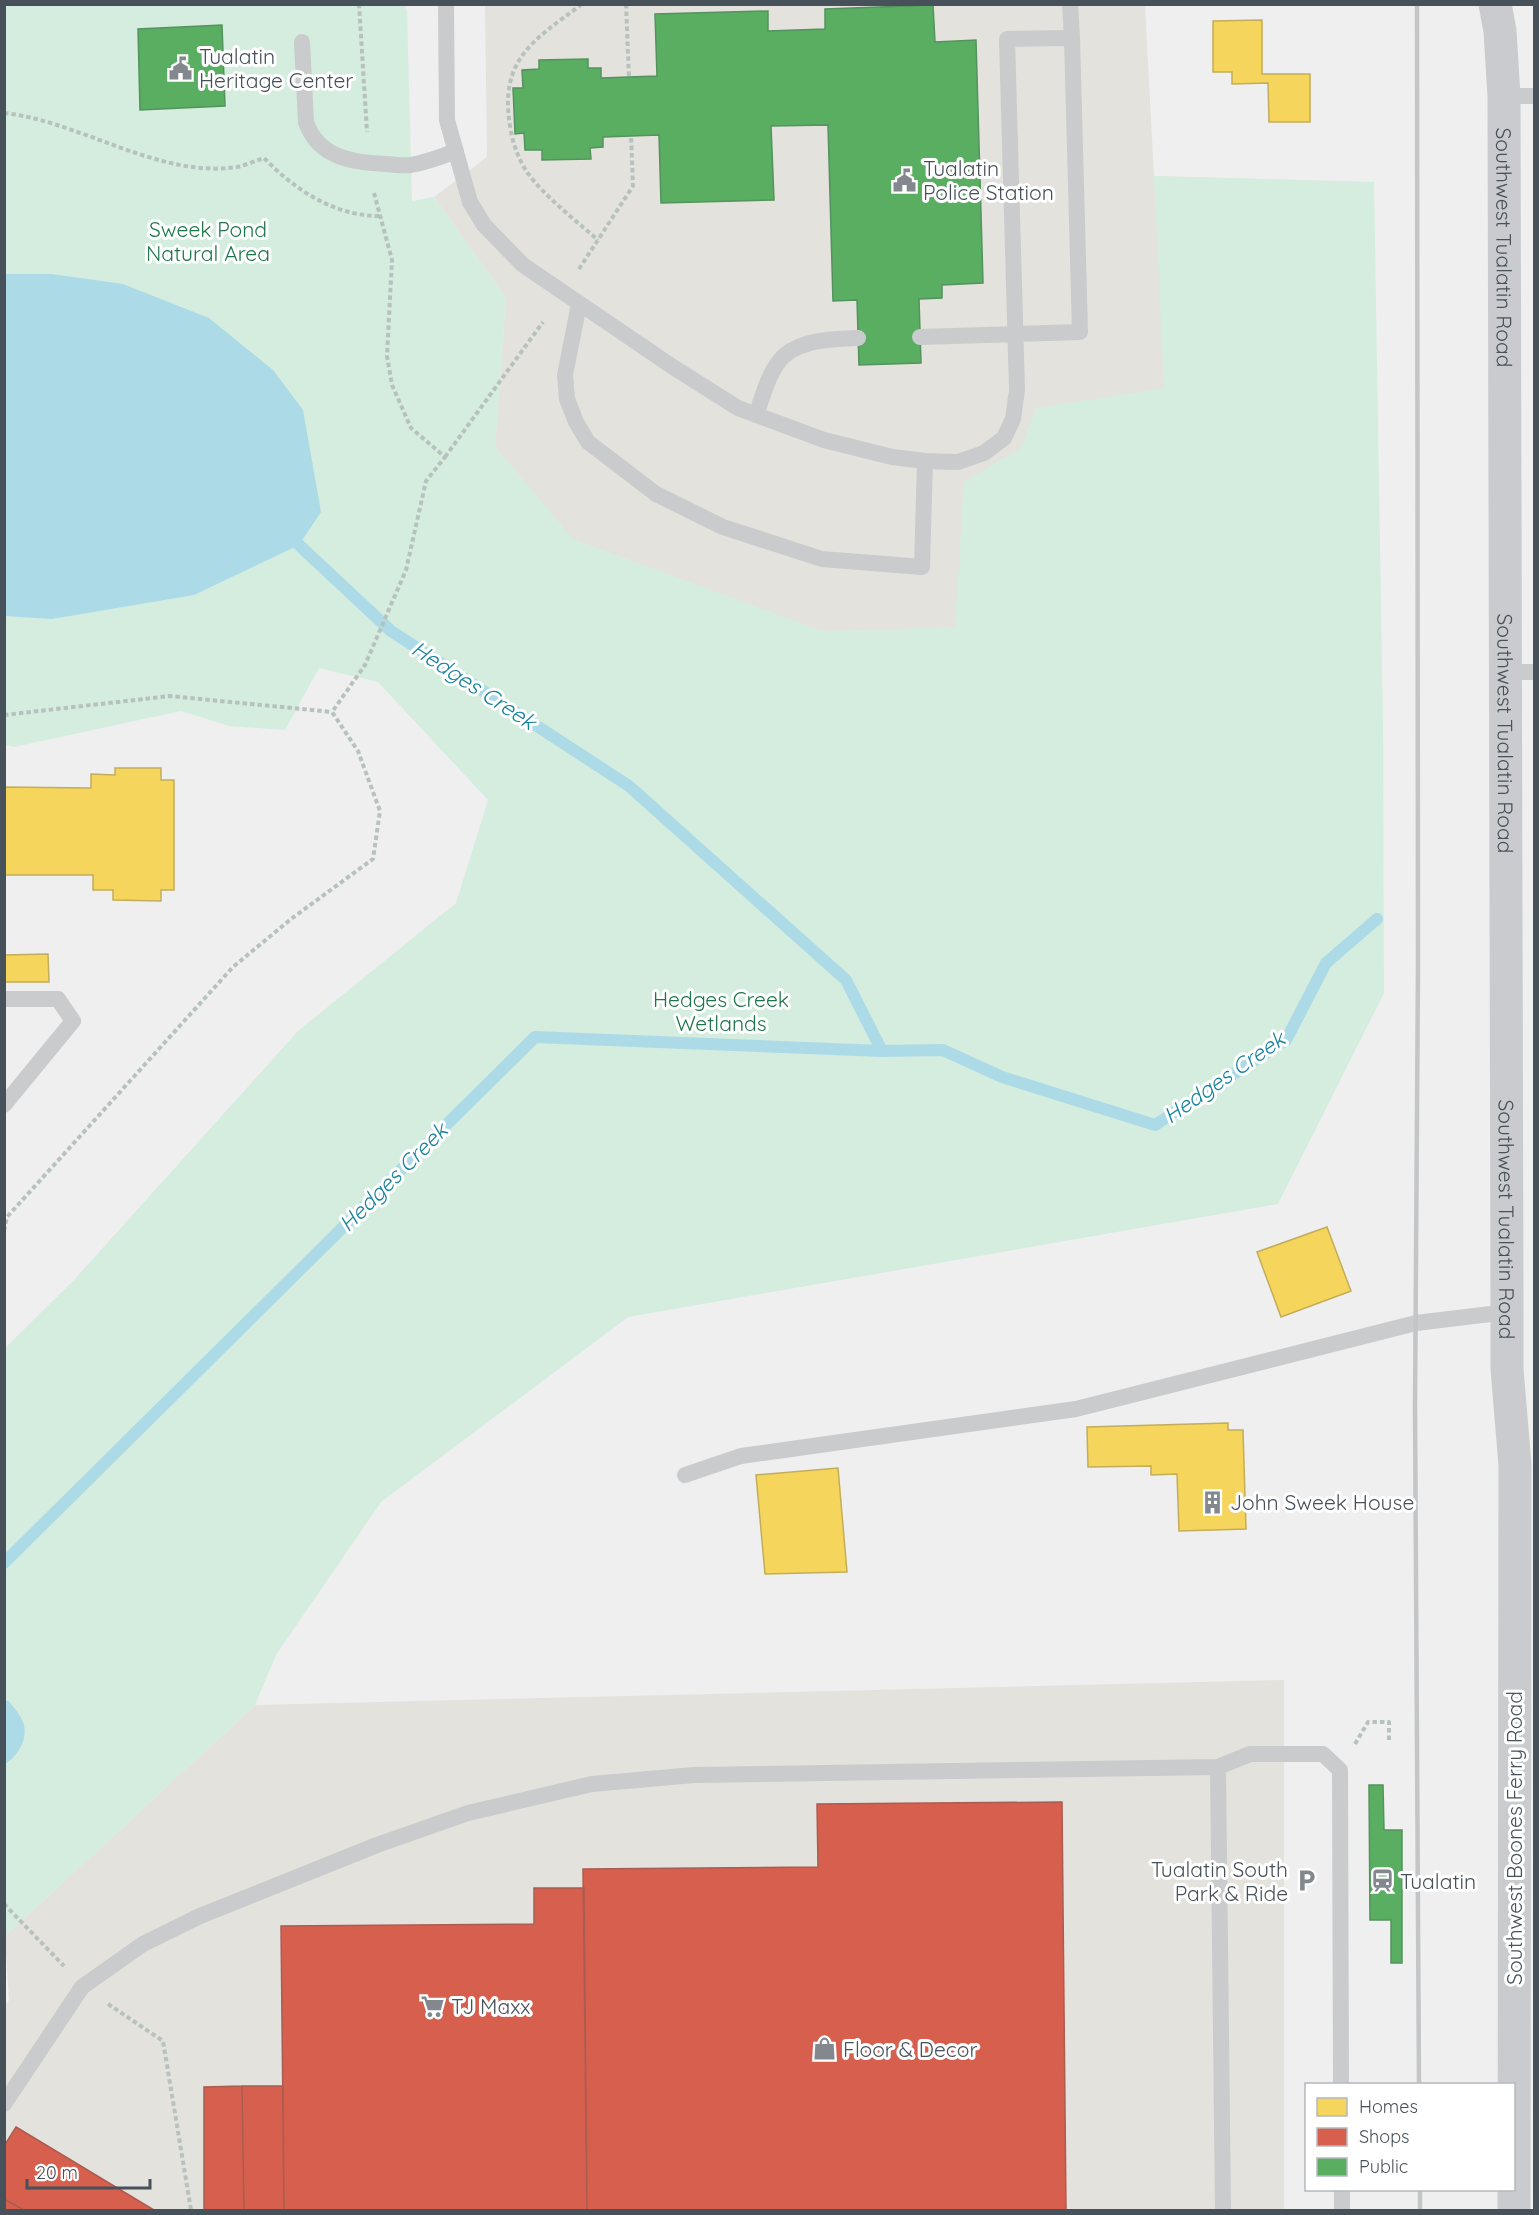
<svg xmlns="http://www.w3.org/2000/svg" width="1539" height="2215" viewBox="0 0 1539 2215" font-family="Quicksand,sans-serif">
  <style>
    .commercial { fill: #e4e2dc }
    .green { fill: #d5edde }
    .water { fill: #acdbe7 }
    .homes { fill: #f6d55c; stroke: #c2ad5b; stroke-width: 1.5 }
    .shops { fill: #d6604d; stroke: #ab5c51; stroke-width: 1.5 }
    .public { fill: #5aae61; stroke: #54925f; stroke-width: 1.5 }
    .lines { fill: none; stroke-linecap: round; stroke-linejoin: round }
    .stream { stroke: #acdbe7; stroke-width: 12 }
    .path { stroke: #b7c2bf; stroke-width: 4; stroke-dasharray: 4.5 3; stroke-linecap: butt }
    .lane { stroke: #c9cbcd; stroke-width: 16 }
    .secondary { stroke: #cacbce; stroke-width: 33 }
    .rail { stroke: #c4c5c7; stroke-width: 4.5 }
    .labels { text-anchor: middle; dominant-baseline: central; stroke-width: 6; stroke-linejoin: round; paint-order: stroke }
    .poi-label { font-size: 21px; fill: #475159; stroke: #fff; text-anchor: start }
    .park-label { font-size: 21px; fill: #1e7549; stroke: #fff }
    .street-label { font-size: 21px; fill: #475159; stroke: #fff }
    .water-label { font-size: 22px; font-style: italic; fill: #17819c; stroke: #fff }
  </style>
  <rect width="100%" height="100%" fill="#efefef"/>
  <!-- commercial -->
  <path class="commercial" d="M485,5H1145L1154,176L1374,182L1130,747L572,539L495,447L506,298L434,197L487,157Z
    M1284,1680V2210H5L4,2008L9,2000L5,1936L255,1705Z"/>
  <!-- green -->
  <path class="green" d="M5,5H403L407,10L412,201L434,197L506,298L495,447L573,539L822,631L955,627L964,482L1021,448L1036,408L1164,388L1154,176L1374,182L1383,726L1384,993L1278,1204L628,1317L381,1502L276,1655L255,1705L5,1936V1348L73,1281L298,1031L456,903L488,800L378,682L319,668L285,730L229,726L181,711L14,747L5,745Z"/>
  <!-- water -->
  <path class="water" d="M5,274H52L123,284L209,318L273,370L303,410L321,512L299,545L194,595L52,619L5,616Z
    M4,1700L9,1701C13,1707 20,1714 23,1722C29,1738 18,1756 5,1764Z"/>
  <!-- homes -->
  <path class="homes" d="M1262,20V74H1310V122H1269L1268,83L1232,84V72H1213V21Z
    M115,768H161V780H174V890H161V901L113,900V890H93V875H4V787L91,788V774L115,775Z
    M48,954L49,982H4V955Z
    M1327,1227L1351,1291L1281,1317L1257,1252Z
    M1228,1423V1430H1243L1246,1529L1179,1531L1177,1474L1151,1475V1466L1088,1467L1087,1427Z
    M838,1468L847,1572L765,1574L756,1475Z"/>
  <!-- shops -->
  <path class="shops" d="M1062,1802L1066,2210H587L583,1869L818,1867L817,1804Z
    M534,1888H584L587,2210H284L281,1926L534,1924Z
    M242,2086L244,2210H204V2087Z
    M242,2086H283L284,2210H244Z
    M16,2127L154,2210H24L4,2199V2146Z
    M4,2199L24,2210H4Z"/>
  <!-- public -->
  <path class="public" d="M933,5L935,42L976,40L983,283L942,285V298L919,299L921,363L859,365L857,300L833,301L828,125L771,126L774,200L661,203L659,135L603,137V147L590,148L591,159L542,160V150H525L524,133L515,134L513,88H523L522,70L539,69V60L588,59V68H601V78L657,76L655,14L768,11V31L825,29V9Z
    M222,25L225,106L140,110L138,29Z
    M1369,1785H1383L1384,1830H1402V1963H1391V1920H1370Z"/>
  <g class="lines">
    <!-- stream -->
    <path class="stream" d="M286,537L299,545L391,631L629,786L846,980L882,1051
      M4,1563L535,1037L882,1051L943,1050L1002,1077L1155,1125L1286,1040L1326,963L1377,919"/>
    <!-- path -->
    <path class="path" d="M359,4L367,132
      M582,4C534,40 499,59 510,126C513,146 520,164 533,180C552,202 576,221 598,240
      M626,4L629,77
      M4,113C80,121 160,179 237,167C246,165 255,161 264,158C294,189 334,216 379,216
      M579,269L633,186L631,136
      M445,457L543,322
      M4,715L170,696L332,712
      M4,1231L7,1217L233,967L291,919L373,859L380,811L358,751L332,712L365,665L406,570L426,481L445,457L411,428L392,385L387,356L392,260L374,193
      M1355,1744L1368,1722H1389V1743
      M4,1904L64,1966
      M108,2004L163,2041L191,2210"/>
    <!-- lane -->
    <path class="lane" d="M446,4L447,120L470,202L484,225L523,265L673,367L738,408L824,440L892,457L925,461L958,462L984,453L1004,438L1013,419L1017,390L1007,39L1072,38L1080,332L920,337
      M1070,4L1072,38
      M302,42L306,122C318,158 354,163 387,164C395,165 403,166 411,165C427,162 441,157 456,151
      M1504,96H1534
      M579,304L565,375L567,399L576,422L588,442L656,494L723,527L822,559L922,567L925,461
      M756,415C763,396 769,369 785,355C804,339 835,339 858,338
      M1505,672H1534
      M4,999H58L73,1021L4,1105
      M685,1475L741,1456L1076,1409L1416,1323L1507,1312
      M1218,1767L1223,2210
      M4,2104L82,1987L143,1944L200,1916L377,1845L468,1813L592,1784L694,1775L1218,1767L1250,1754H1323L1340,1770L1341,2084
      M1342,2190V2210"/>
    <!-- secondary -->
    <path class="secondary" id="s1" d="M1495,4L1500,31L1504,96L1507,1312V1369L1515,1465L1514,2210"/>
    <!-- rail -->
    <path class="rail" d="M1417,4L1418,965L1415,1406L1419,2084
      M1420,2210V2190"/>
  </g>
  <!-- icons -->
  <defs>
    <symbol id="civic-bare" viewBox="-9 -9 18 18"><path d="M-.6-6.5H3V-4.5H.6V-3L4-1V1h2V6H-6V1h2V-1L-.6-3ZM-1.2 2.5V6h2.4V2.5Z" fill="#82888e" stroke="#fff" stroke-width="2.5" paint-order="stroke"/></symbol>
    <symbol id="building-bare" viewBox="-9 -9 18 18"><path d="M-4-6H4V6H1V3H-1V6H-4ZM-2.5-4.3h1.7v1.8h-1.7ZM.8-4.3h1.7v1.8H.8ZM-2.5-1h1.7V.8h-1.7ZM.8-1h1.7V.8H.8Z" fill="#82888e" stroke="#fff" stroke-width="2.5" paint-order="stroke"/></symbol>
    <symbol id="parking-bare" viewBox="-9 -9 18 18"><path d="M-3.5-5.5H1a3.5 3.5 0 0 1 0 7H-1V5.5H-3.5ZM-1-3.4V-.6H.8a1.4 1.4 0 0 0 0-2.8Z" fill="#82888e" stroke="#fff" stroke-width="2.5" paint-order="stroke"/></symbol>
    <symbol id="station-bare" viewBox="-9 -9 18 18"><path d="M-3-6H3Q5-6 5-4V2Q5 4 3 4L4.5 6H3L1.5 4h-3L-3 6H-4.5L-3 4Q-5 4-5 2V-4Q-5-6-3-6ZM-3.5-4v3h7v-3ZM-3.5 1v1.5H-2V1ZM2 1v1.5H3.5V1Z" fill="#82888e" stroke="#fff" stroke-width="2.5" paint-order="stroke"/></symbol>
    <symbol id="supermarket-bare" viewBox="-9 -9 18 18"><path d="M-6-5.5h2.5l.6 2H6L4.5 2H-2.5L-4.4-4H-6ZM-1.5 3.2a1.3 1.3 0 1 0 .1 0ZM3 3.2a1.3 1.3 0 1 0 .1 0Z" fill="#82888e" stroke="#fff" stroke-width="2.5" paint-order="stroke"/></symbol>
    <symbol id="shop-bare" viewBox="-9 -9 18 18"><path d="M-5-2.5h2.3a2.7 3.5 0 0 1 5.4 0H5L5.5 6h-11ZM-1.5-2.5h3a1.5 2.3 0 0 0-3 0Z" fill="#82888e" stroke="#fff" stroke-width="2.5" paint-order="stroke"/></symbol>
  </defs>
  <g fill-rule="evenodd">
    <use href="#civic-bare" x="164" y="52" width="33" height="33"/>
    <use href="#civic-bare" x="888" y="164" width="33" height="33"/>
    <use href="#building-bare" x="1196" y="1486" width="33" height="33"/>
    <use href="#parking-bare" x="1290" y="1864" width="33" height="33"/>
    <use href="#station-bare" x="1366" y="1864" width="33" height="33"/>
    <use href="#supermarket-bare" x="416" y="1990" width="33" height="33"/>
    <use href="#shop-bare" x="808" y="2032" width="33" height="33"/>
  </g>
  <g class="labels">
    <!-- poi labels -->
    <g class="poi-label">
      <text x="199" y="56">Tualatin<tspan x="199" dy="24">Heritage Center</tspan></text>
      <text x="923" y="168">Tualatin<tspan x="923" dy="24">Police Station</tspan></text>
      <text x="1230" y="1502">John Sweek House</text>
      <text x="1288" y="1869" text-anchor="end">Tualatin South<tspan x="1288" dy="24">Park &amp; Ride</tspan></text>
      <text x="1400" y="1881">Tualatin</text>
      <text x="451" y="2006">TJ Maxx</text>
      <text x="843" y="2049">Floor &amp; Decor</text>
    </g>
    <!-- park labels -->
    <g class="park-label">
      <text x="208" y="229">Sweek Pond<tspan x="208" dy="24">Natural Area</tspan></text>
      <text x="721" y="999">Hedges Creek<tspan x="721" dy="24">Wetlands</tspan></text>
    </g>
    <!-- street labels -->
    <g class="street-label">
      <text stroke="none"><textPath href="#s1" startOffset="244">Southwest Tualatin Road</textPath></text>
      <text stroke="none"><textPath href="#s1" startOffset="730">Southwest Tualatin Road</textPath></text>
      <text stroke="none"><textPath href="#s1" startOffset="1216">Southwest Tualatin Road</textPath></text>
      <text transform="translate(1514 1838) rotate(-90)">Southwest Boones Ferry Road</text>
    </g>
    <!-- water labels -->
    <g class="water-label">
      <text transform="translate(474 685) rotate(33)">Hedges Creek</text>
      <text transform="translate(1224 1077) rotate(-35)">Hedges Creek</text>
      <text transform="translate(393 1177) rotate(-45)">Hedges Creek</text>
    </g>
  </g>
  <!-- border -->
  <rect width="1539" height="2215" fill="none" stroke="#475159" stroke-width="12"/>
  <!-- legend -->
  <rect x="1305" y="2083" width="210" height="108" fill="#ffffff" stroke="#b5b9bd" stroke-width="1.5"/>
  <rect x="1317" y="2098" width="30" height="18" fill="#f6d55c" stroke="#b5b9bd" stroke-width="1.5"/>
  <text x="1359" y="2113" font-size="18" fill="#475159">Homes</text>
  <rect x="1317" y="2128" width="30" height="18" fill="#d6604d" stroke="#b5b9bd" stroke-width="1.5"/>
  <text x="1359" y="2143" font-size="18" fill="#475159">Shops</text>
  <rect x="1317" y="2158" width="30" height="18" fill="#5aae61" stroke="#b5b9bd" stroke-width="1.5"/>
  <text x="1359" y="2173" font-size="18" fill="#475159">Public</text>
  <!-- scale -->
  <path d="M27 2179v9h123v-9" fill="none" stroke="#475159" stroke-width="3"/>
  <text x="36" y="2179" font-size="18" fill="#475159" stroke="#ffffff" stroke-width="4.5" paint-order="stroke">20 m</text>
</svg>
